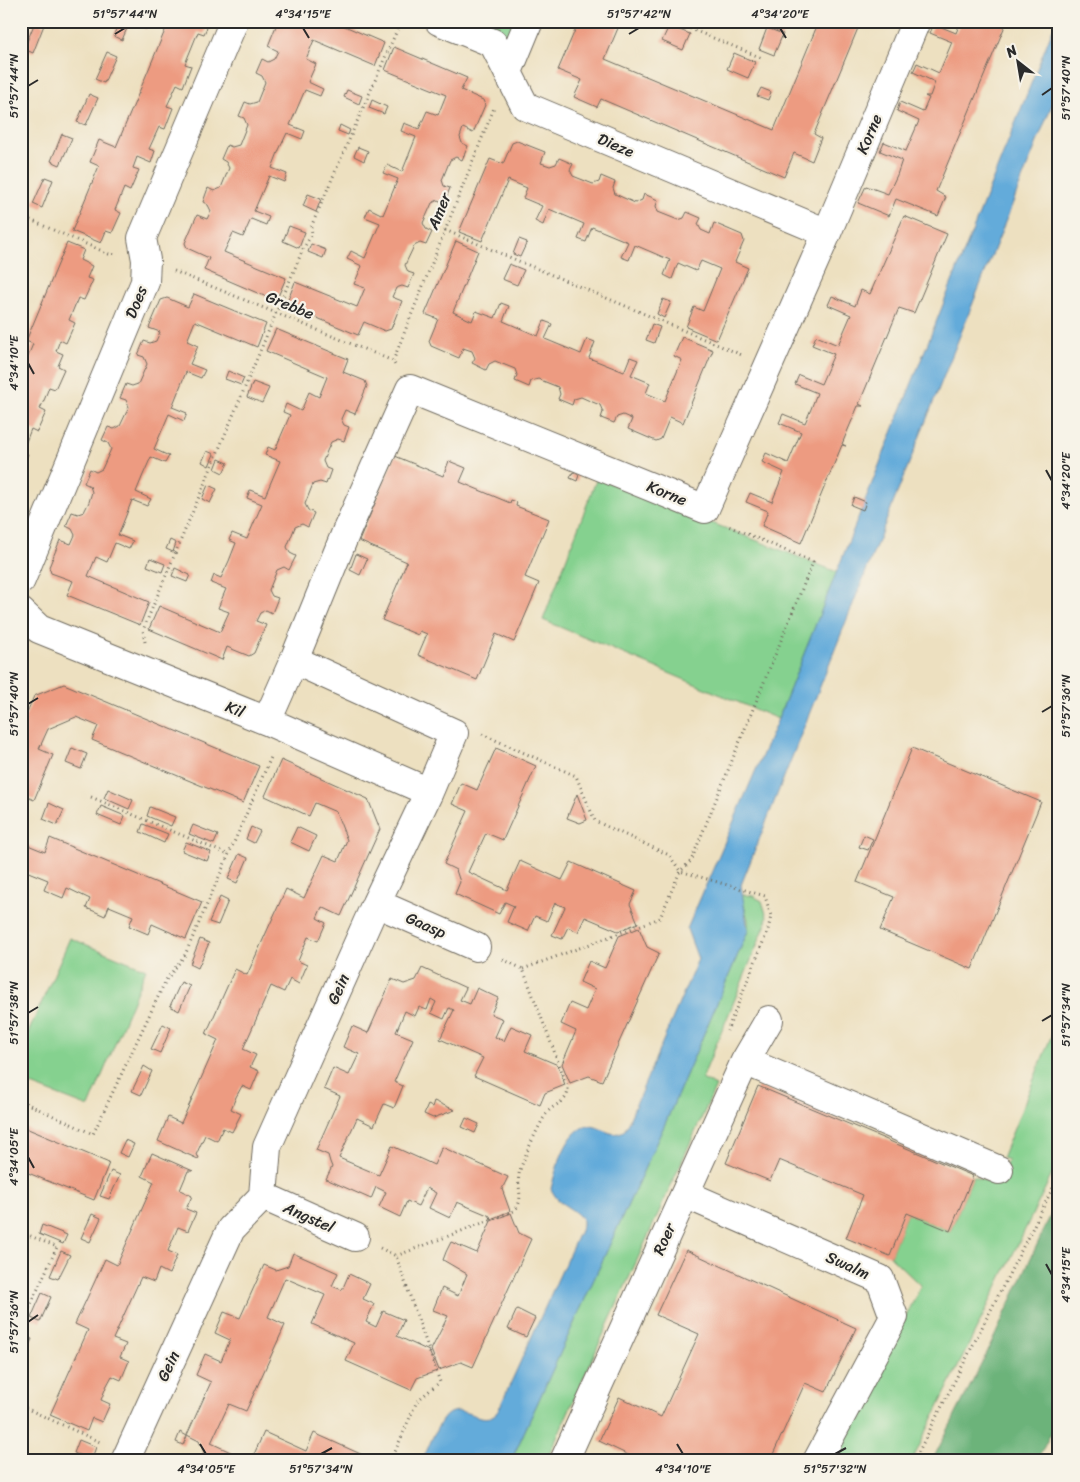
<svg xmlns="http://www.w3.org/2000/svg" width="1080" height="1482" viewBox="0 0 1080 1482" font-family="Sriracha,sans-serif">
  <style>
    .green { fill: #85d18f; stroke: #587e5d }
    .forest { fill: #6cb37a; stroke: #4c6f52 }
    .water { fill: #63abda; stroke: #476b82 }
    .building { fill: #ed9b81 }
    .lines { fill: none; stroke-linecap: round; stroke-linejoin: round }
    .minor-casing { stroke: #6f6a5f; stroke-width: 30 }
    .path { stroke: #6f6a5f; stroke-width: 3; stroke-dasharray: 1 4; stroke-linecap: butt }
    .minor { stroke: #fff; stroke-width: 28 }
    .ticks { fill: none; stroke: #2b2b2b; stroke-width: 2 }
    .labels { text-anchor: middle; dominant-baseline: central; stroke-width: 4.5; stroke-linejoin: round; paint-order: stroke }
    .street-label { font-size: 16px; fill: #2b2b2b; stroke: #f7f3e8 }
    .neatline { fill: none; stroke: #2b2b2b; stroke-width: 2 }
    .ticks-label { font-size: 12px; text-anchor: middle; fill: #2b2b2b }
  </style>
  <rect width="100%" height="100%" fill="#f7f3e8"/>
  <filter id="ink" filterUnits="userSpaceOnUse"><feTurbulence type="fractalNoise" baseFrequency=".02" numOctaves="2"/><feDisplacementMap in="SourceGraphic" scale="10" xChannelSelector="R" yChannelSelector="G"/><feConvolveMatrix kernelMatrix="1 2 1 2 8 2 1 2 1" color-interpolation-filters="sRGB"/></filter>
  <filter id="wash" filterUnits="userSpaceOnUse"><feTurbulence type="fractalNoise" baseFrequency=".0096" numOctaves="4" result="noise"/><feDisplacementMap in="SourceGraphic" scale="20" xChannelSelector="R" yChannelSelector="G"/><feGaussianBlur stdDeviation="1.12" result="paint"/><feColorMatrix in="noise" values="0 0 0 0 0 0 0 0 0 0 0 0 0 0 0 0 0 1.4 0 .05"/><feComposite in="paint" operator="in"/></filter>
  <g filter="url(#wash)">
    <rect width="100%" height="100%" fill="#ede0c0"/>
    <!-- green -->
    <path class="green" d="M467,21H519L511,39Z
      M597,478L837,572L778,719L543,620Z
      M741,894L753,896L762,901L767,917L765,926L702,1079L716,1086L546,1461H511L668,1117L748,931V920Z
      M70,938L146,969L89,1107L21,1081V1049Z
      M1059,1017V1160L912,1461H834L921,1286L890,1256L907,1213L950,1231L973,1176L998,1184L1008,1160L1002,1158Z"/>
    <!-- forest -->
    <path class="forest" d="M1059,1197V1417L1037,1461H932L986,1355Z"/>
    <!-- water -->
    <path class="water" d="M1056,21H1059V87L741,885L748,931L668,1117L511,1461H422C429,1447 434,1431 443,1419C459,1397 483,1431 498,1411L582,1226V1219C570,1205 560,1207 551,1189C555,1172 567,1127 589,1126C603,1126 611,1140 625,1130L698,959L687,929L778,719Z"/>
    <g id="blocks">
      <!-- building -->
      <path class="building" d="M139,21H149L146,29L137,25Z
        M169,21H210L204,34L198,32L185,64L191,66L183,87L177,84L167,106L173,108L165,129L159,127L149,149L155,151L151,163L137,157L133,168L139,170L130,191L124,188L115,210L121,213L112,233L106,231L101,243L72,231L99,166L90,162L99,140L116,147Z
        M278,21H297L306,25L308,21H333L384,43L375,66L314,40L306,59L316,64L308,82L323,89L320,96L305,90L290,125L305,131L302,139L287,133L279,150L272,168L287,174L284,182L269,176L254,211L269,217L266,225L251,219L243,237L233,233L224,252L286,278L276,301L204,270L209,258L187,248L185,243L197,215L207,219L211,211L208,205L203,202L208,188L214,191L221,188L229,168L226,162L221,159L227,145L232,147L239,145L247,125L244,118L239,116L245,102L250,104L257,102L265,82L262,76L256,73L262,59L268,62L274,59L278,51L268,46Z
        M579,21H621L605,59L774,130L819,21H861L814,134L821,138L812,161L794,153L784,177L601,99L597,107L574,97L582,80L558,70Z
        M723,21H745L741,29Z
        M961,21H1007L936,191L946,197L938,216L896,199L889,216L858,203L866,186L888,194L897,175L902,160L880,151L884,142L906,151L919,121L897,111L900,102L923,112L929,98L925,96H930L935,82L913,72L917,63L939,73L952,42L930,33L934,24L956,33Z
        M35,22L44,25L33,53L24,49Z
        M119,23L128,26L122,40L113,36Z
        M669,26L690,34L683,50L662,41Z
        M767,28L783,34L774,55L759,49Z
        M394,47L467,78L461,90L483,100L485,105L473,133L463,128L460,137L462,143L468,146L462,160L456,157L450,160L442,180L444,186L450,188L444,203L438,200L432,203L428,212L423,223L426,229L432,232L426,245L420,243L414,246L405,265L408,272L414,274L408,288L402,286L396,288L392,297L402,301L391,329L385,331L364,322L358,335L286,305L295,282L357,307L365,288L354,284L362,266L347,259L351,251L365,258L380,223L365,217L369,208L383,215L398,179L383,173L387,165L402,172L416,137L401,131L404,123L419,129L427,111L438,115L446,95L385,70Z
        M107,52L116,56L104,83L95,79Z
        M734,53L755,62L748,78L727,69Z
        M761,88L771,92L768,100L757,96Z
        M347,90L362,96L359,104L344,97Z
        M89,94L98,98L86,125L77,122Z
        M372,100L387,107L384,114L369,108Z
        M340,125L350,130L348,135L338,131Z
        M62,134L72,138L60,165L51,161Z
        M517,141L545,152L541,163L550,166L556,164L559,158L573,164L570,170L573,176L593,184L599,182L601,176L615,182L613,188L615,194L635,203L642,200L644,194L658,200L656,206L658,212L678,220L684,218L687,212L701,218L698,224L701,230L710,234L714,223L742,235L744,241L735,262L748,268L717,340L686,327L694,307L703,311L720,269L701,261L696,271L678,263L672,279L664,275L670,260L635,245L629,260L621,257L628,242L592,227L586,242L578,239L584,224L549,209L543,225L535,221L542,206L523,198L527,188L508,180L482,241L459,232L490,159L503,164L512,143Z
        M358,147L368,151L364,161L354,156Z
        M45,177L53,180L42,208L33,204Z
        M308,194L321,199L316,212L303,206Z
        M904,216L947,234L914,313L899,308L859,404L863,406H858L842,444L846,446L842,445L801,543L762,526L768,511L746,502L750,493L772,502L784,472L762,462L766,453L788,463L801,432L779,423L783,414L805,423L811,409L817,393L795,384L799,375L821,384L834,354L812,345L816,336L838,345L851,315L828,305L832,296L855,306L861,290L870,294Z
        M289,226L305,232L299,248L283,241Z
        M519,239L527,242L520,257L513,254Z
        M456,241L478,251L453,312L472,321L476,311L495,318L501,303L509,306L503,321L538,336L544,321L552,324L545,339L581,354L587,339L595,342L589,358L624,372L630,357L638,360L631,375L650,383L646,393L665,401L682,360L674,356L682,337L713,350L683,423L670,417L661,439L656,441L628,429L632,419L623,415L617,417L614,423L601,418L603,412L600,405L590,401L581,397L574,399L572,405L558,399L560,394L558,387L538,379L531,381L529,387L515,381L517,375L515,369L495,361L489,364L486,370L472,363L475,358L472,351L463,348L459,358L431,346L429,341L438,319L425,314Z
        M67,243L84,250L80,260L92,266L87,278L93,280L84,300L78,298L69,320L75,323L66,343L60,340L56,351L63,354L58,366L64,369L55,389L49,387L45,398L40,409L46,412L37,432L31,429L22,452L28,454L21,470V373L33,344L26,341Z
        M311,244L326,250L323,258L308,252Z
        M509,264L524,270L517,285L502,279Z
        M194,294L266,324L257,347L195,321L187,341L198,346L190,364L205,370L201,378L186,372L172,407L187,413L184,421L169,414L154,449L169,456L165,463L151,457L143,475L136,492L151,499L147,506L132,500L125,518L118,535L133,541L129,549L115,543L107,562L96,557L88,576L149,602L140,625L67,595L73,581L51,573L49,567L60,540L71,544L75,535L72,529L66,526L72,512L78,514L84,512L89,502L92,492L90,486L84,483L90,469L96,472L102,469L111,449L108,443L102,440L108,427L114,429L120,426L129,407L126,400L120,398L126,384L132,386L138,384L147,364L144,357L138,355L144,341L150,343L156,341L160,332L149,328L161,300L167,298L188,307Z
        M663,299L671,302L664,318L657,314Z
        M652,324L660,327L654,343L646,340Z
        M276,329L348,359L343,372L365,381L367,386L355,414L345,410L341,419L344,425L349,427L344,441L338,439L331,442L327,451L323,461L326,468L331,470L326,484L320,482L313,484L305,504L308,510L314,513L308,527L302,524L295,527L287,547L290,553L296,556L289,570L284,567L277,570L269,590L272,596L278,598L272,613L266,610L260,613L256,621L266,625L254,653L249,656L227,647L222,660L149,629L159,606L220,632L229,612L218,608L226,589L211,583L214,575L221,578L229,561L236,543L229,540L232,533L247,539L262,504L247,498L250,490L265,496L280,461L265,455L268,447L275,450L290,415L283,412L286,404L301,411L309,392L319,397L327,377L266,351Z
        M228,371L244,378L241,385L225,379Z
        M253,382L269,388L262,403L247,397Z
        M207,451L214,454L209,466L202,462Z
        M395,456L443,476L449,461L466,468L460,482L510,503L511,500L517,502L516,506L549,519L525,577L539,583L514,642L496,634L477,680L418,655L427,634L420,631L418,635L382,620L407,562L359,541Z
        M219,459L228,463L223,473L215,469Z
        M573,472L579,475L577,481L570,478Z
        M208,485L217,489L210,503L202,499Z
        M854,497L866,502L863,510L851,505Z
        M170,540L176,543L173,552L166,549Z
        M356,554L367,559L360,575L350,570Z
        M150,558L165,564L162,572L147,566Z
        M175,568L190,575L187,582L172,576Z
        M64,684L259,766L243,803L92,740L98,726L76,717L48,729L39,749L53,755L34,800L21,794V726L34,696Z
        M72,748L87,754L81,769L66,763Z
        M496,748L536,766L503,840L486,833L468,872L507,890L520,861L562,880L571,862L636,891L630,904L638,923L618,931L585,917L578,932L568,927L562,939L552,935L565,907L555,903L547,921L535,916L528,931L507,922L514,906L505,902L499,914L455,894L460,882L456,870L444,864L468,811L452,804L461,783L477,790Z
        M912,748L1041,802L972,969L880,930L894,897L857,882Z
        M281,760L368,799L380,829L341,916L322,907L317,918L326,923L318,941L308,937L298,961L307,965L299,984L290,979L284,992L271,986L243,1049L256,1055L250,1067L259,1071L251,1090L242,1086L236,1097L231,1109L241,1114L232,1132L223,1128L217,1141L205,1135L196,1155L199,1157L198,1159L158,1141L168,1117L181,1123L200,1081L218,1040L206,1034L235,969L247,975L286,889L304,898L324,855L338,861L347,840L336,812L315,803L309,816L265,796Z
        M108,789L133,800L129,809L104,798Z
        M577,794L587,820L580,823L567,818Z
        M49,803L64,810L57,825L43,819Z
        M101,806L125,816L121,825L97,815Z
        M150,807L175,817L171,826L147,816Z
        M143,824L168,834L164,843L140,832Z
        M193,825L218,835L214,844L189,834Z
        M251,827L260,831L254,843L246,839Z
        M297,827L316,836L309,851L290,842Z
        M864,835L873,839L868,850L859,847Z
        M21,838L23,843L45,852L50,838L202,902L186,939L152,924L148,934L129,926L133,916L109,906L105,916L96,912L86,908L90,899L67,888L63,898L44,890L48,880L21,869Z
        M186,842L211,852L207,861L182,851Z
        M239,854L248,858L237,883L228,879Z
        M220,897L228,901L218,925L209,922Z
        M639,928L647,947L659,953L621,1038L602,1081L589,1076L570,1083L562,1064L576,1031L561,1024L570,1003L586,1010L595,989L580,982L589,961L605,968L619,936Z
        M200,939L209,943L198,968L190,964Z
        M422,968L466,988L460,1000L470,1004L477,988L498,998L491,1014L503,1019L495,1037L504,1041L511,1026L532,1035L525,1051L558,1065L565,1085L545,1093L540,1105L474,1076L483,1058L440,1039L454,1010L449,1008L444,1019L431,1013L436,1002L431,999L427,1010L419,1007L415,1016L405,1011L396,1032L413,1039L394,1082L403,1086L394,1108L384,1104L374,1126L357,1118L339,1158L379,1175L392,1146L434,1165L442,1147L508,1177L502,1189L510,1211L491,1219L490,1216L457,1202L450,1218L429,1208L436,1193L427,1188L418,1206L407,1201L400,1217L379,1207L386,1192L376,1187L371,1199L326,1179L332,1167L330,1162L328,1155L316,1150L340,1096L324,1089L333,1068L349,1075L359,1054L343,1047L352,1026L368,1033L392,979L404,984L416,980Z
        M181,982L190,986L179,1011L170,1006Z
        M163,1024L171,1028L160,1053L151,1049Z
        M144,1066L152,1071L141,1095L132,1091Z
        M758,1086L973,1176L950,1231L907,1213L890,1256L846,1238L863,1195L779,1160L770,1181L726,1163Z
        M434,1101L455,1110L433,1118L424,1114L428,1105L432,1107Z
        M466,1118L479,1124L475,1133L462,1127Z
        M21,1126L109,1163L94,1200L21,1170Z
        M125,1140L134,1144L128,1157L119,1153Z
        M152,1153L193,1171H188L180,1190L192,1196L186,1209L196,1213L188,1231L178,1227L168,1251L177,1255L169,1274L159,1269L154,1282L141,1277L113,1339L126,1344L120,1357L129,1361L121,1380L112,1376L106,1387L101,1400L110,1404L102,1422L92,1418L87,1431L50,1415L88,1330L75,1324L95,1281L105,1259L117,1265L154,1182L142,1176Z
        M111,1171L120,1175L109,1199L100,1196Z
        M511,1213L519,1233L531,1239L473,1367L461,1362L439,1370L431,1350L448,1316L433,1310L442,1288L458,1296L467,1274L443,1260L446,1252L451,1242L477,1253L491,1221Z
        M92,1214L101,1218L90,1242L81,1238Z
        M42,1225L67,1235L63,1244L39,1234Z
        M686,1250L856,1328L826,1392L805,1383L770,1461H641L599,1441L619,1397L661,1417L699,1334L656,1315Z
        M61,1251L70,1255L58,1279L50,1276Z
        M293,1253L338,1273L332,1286L342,1290L349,1274L370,1284L363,1299L374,1304L366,1322L376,1327L383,1311L404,1320L397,1336L429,1351L437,1371L417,1378L411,1390L346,1361L354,1343L312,1324L325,1295L285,1278L268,1317L285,1325L246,1411L229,1404L211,1443L250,1461H200L204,1453L199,1441L187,1435L211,1382L196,1375L205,1354L221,1361L230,1340L215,1333L224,1312L240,1318L264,1265L276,1270L288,1266Z
        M42,1293L51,1297L40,1322L31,1318Z
        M517,1309L535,1318L526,1337L508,1329Z
        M23,1336L32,1339L21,1362V1339Z
        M180,1432L187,1436L183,1445L176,1442Z
        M264,1432L306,1451L314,1433L376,1461H251Z
        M79,1440L96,1447L91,1461H80L82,1456L74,1453Z"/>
    </g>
  </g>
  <g filter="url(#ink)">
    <use href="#blocks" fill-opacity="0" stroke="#6f6a5f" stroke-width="1"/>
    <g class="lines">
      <defs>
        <path id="minor" d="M439,21L493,43L525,106L827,233
          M508,72L529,21
          M21,580L145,282L146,260L142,238L234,21
          M21,612L39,629L267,721L429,792
          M294,660L346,532L410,389L705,509L827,233L916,21
          M376,903L476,947
          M745,1061L999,1170
          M685,1194L880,1279L894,1317L817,1461
          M263,1196L355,1237
          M125,1461L231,1229L263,1196L267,1147L376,903L429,792L454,733L294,660L267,721
          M564,1461L745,1061L769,1020"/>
      </defs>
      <!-- minor casing -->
      <use href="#minor" class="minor-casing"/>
      <!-- path -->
      <path class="path" d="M680,21L679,24L762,58
        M21,216L109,254L118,255
        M445,230L742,355
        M174,271L393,361L395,365
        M393,361L494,108
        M145,642L143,630L303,249L312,234L311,227L401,21
        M482,734L576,776L595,821L669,855L680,871L765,896L771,916L768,930L727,1031
        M91,797L229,855
        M523,969L660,918L680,871L691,861L813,562L726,525
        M21,1101L93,1134L166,980L185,955L272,755
        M21,1232L57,1247L21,1326
        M380,1248L396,1256L440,1382L417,1401L391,1461
        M396,1256L514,1211C526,1199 515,1185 520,1170C524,1158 539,1123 547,1113C555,1102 568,1104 568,1088L523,969L500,958
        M21,1406L102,1443
        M914,1461L1059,1176"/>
      <!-- minor -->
      <use href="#minor" class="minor"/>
    </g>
  </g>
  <!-- ticks -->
  <path class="ticks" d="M303,28L309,38M780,28L786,38M115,34L125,28M629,34L639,28M28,86L38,80M1042,95L1052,88M28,363L34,374M1046,470L1052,481M28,704L38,698M1042,712L1052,706M28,1013L38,1007M1042,1021L1052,1015M28,1157L34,1168M1046,1264L1052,1275M28,1322L38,1315M200,1444L206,1454M677,1444L683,1454M321,1454L332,1448M835,1454L846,1448"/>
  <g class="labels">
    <!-- street labels -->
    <g class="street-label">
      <text transform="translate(869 134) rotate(-67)">Korne</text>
      <text transform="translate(616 145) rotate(23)">Dieze</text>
      <text transform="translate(439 211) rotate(-68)">Amer</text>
      <text transform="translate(136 302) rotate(-68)">Does</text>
      <text transform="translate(290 305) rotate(22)">Grebbe</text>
      <text transform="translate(667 493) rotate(22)">Korne</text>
      <text transform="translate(235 709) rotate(22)">Kil</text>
      <text transform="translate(426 925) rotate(24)">Gaasp</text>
      <text transform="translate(338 989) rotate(-66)">Gein</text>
      <text transform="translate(309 1217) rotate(24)">Angstel</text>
      <text transform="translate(664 1239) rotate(-66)">Roer</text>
      <text transform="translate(848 1265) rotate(24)">Swalm</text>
      <text transform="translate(168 1366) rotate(-65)">Gein</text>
    </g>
  </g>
  <!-- margin -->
  <rect width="1080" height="1482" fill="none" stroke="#f7f3e8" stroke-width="55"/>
  <!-- north arrow -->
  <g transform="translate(1018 62) rotate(329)" stroke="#f7f3e8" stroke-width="4" paint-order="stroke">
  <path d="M0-4L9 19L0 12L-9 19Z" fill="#2b2b2b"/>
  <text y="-8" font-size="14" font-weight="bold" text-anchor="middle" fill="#2b2b2b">N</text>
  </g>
  <rect x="28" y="28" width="1024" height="1426" class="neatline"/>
  <g class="ticks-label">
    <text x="125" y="18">51°57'44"N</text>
    <text x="303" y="18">4°34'15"E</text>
    <text x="639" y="18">51°57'42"N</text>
    <text x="780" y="18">4°34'20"E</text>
    <text transform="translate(14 86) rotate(-90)" y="4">51°57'44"N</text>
    <text transform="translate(1066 88) rotate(-90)" y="4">51°57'40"N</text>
    <text transform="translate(14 363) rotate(-90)" y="4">4°34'10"E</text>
    <text transform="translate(1066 481) rotate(-90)" y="4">4°34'20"E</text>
    <text transform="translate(14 704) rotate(-90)" y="4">51°57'40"N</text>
    <text transform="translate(1066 706) rotate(-90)" y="4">51°57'36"N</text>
    <text transform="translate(14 1013) rotate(-90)" y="4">51°57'38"N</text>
    <text transform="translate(1066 1015) rotate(-90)" y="4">51°57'34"N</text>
    <text transform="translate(14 1157) rotate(-90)" y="4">4°34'05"E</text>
    <text transform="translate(1066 1275) rotate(-90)" y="4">4°34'15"E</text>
    <text transform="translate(14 1322) rotate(-90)" y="4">51°57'36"N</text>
    <text x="206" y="1473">4°34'05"E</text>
    <text x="321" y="1473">51°57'34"N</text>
    <text x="683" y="1473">4°34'10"E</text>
    <text x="835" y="1473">51°57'32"N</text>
  </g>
</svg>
